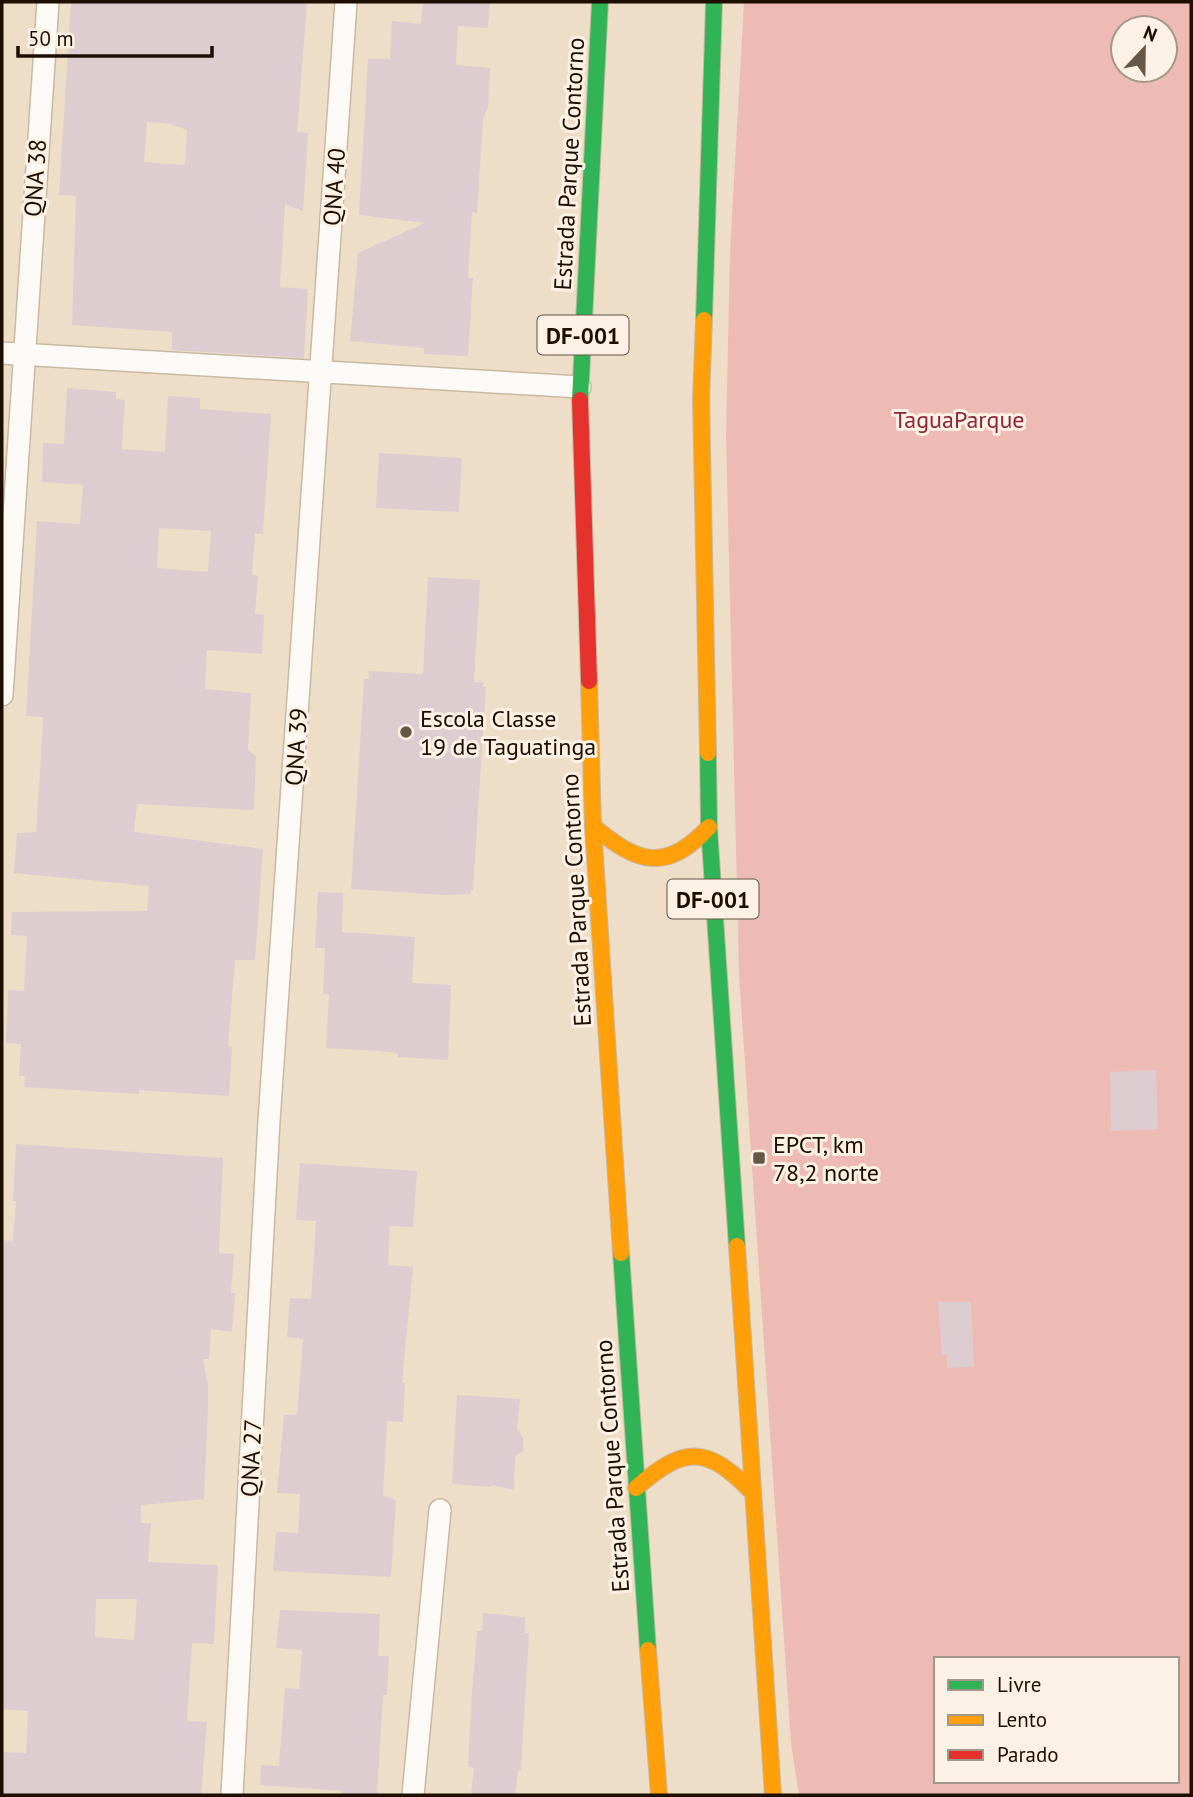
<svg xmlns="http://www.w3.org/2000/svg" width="1193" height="1797" viewBox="0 0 1193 1797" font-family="'PT Sans',sans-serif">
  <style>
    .green { fill: #eebbb4; fill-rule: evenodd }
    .building { fill: #ddccd0; fill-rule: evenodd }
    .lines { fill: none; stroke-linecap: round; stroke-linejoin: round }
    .street-casing { stroke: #c9b9a2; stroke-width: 24 }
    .fast-casing { stroke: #c9b9a2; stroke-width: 18 }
    .slow-casing { stroke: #c9b9a2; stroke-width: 18 }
    .jam-casing { stroke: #c9b9a2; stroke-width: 18 }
    .street { stroke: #fcfaf7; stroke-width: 21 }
    .fast { stroke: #30b455; stroke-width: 16 }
    .slow { stroke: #ff9f0a; stroke-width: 16 }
    .jam { stroke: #e5322d; stroke-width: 16 }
    .poi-dot { fill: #665746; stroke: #fbf1e4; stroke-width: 2.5 }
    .labels { text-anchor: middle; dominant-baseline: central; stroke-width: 6; stroke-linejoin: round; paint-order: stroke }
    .shield { fill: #fbf1e4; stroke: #605344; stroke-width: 2 }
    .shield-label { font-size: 23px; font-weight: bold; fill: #1d0f00 }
    .street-label { font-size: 24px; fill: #1d0f00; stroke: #fbf1e4 }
    .park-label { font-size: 24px; fill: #8f2638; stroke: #fbf1e4 }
    .poi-label { font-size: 24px; fill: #1d0f00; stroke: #fbf1e4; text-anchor: start }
  </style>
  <rect width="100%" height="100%" fill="#eedec8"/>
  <!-- green -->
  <path class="green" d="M744,2H1191V1795H799L791,1743L739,975L726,436L730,251ZM1123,28H1165V70H1123ZM936,1659H1177V1781H936Z"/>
  <!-- building -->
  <path class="building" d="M71,2H307L297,132L308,133L303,211L285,204L280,287L308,289L304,358L172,350V332L72,325L76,196L59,195ZM147,122L171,124L187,130L185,165L144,162Z
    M423,2H490L488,28L458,26L456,65L490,68L488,107L483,119L477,213L472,212L468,278H473L468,356L424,354V348L350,341L358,253L425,223L359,215L368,59H390L392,21L421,24Z
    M67,388L116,392V399L125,400L122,449L165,452L168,396L200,398V409L271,414L263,534H255L252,575L258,576L255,614L264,615L262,654L207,650L205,689L251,693L248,750L256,756L254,810L137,804L134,832L263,849L255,960H235L228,1046L232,1047L229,1096L139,1090V1094L24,1087L25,1076H19L21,1044L6,1043L8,990L24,991L27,936L11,935L12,912L147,911L149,886L14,873L17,833L36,832L42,739L43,717L26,716L37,521L80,524L83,485L42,482L43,443L64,444ZM159,528L211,531L208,572L157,568Z
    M379,453L462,458L459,512L376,508Z
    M428,577L480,580L474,682H484L483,687H486L473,890H471L470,894L444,895L351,889L364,679H369L368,671L423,674Z
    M318,892L343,893L342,932L415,937L412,983L451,985L448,1060L398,1057V1053L377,1051L326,1048L329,994H323L325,948H315Z
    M1156,1070L1158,1129L1111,1131L1110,1072Z
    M16,1144L223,1158L219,1253L234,1254L231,1293H235L232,1332L211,1329L209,1359H203L208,1386V1408L204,1499L141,1505V1523H151L148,1562L218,1565L214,1644L192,1643L187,1721L207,1722L201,1795H2V1752L26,1753L28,1711L2,1709V1240L13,1241L16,1201H13ZM96,1599H137L134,1640L95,1637Z
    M300,1163L417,1171L413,1227L390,1226L388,1265L413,1267L402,1382L405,1383L403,1422L387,1421L383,1495L396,1500L391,1577L273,1571L276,1532L298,1533L300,1494L277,1493L284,1415H297L299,1389L303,1339L287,1337L290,1298L311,1299L316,1221L296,1220Z
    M938,1302H971L974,1367L947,1368V1355H942Z
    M457,1395L520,1399L517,1429L523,1438V1451L515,1456L514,1490L492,1485L490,1487L452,1484Z
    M280,1610L380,1614L378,1656H389L387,1695H383L377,1795H342L343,1791L260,1785L261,1765L279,1766L285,1688L299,1689L302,1650L276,1648Z
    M483,1613L525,1617V1633H529L521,1771H518L515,1795H471L474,1768L468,1767L472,1693L477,1631H482Z"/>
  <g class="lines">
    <defs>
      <path id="street" d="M2,353L580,387
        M2,695L48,2
        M232,1795L269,1121L346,2
        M413,1795L440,1510"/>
      <path id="fast" d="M704,320L714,2
        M580,400L600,2
        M708,753L709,827L737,1246
        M621,1253L648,1650"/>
      <path id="slow" d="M704,320L701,399L708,753
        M589,681L593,826L621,1253
        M593,826C638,864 666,873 709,827
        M737,1246L773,1795
        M636,1488C684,1446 706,1445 751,1491
        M648,1650L659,1795"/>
      <path id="jam" d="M580,400L589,681"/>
    </defs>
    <!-- street casing -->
    <use href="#street" class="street-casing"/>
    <!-- fast casing -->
    <use href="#fast" class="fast-casing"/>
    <!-- slow casing -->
    <use href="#slow" class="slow-casing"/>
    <!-- jam casing -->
    <use href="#jam" class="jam-casing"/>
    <!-- street -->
    <use href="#street" class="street"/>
    <!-- fast -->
    <use href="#fast" class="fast"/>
    <!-- slow -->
    <use href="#slow" class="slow"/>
    <!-- jam -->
    <use href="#jam" class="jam"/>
  </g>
  <!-- markers -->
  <g class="poi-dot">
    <circle cx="406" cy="732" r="7"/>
    <rect x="752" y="1151" width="14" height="14" rx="3.5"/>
  </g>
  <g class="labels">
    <!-- shield labels -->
    <g class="shield">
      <rect x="537.5" y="315.5" width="91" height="39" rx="5"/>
      <rect x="667.5" y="879.5" width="91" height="39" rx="5"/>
    </g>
    <g class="shield-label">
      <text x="583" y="335">DF-001</text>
      <text x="713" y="899">DF-001</text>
    </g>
    <!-- street labels -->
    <g class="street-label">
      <text transform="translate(569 164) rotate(-87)">Estrada Parque Contorno</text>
      <text transform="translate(35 178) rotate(-86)">QNA 38</text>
      <text transform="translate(334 187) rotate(-86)">QNA 40</text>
      <text transform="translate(296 747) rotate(-86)">QNA 39</text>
      <text transform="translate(576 900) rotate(-93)">Estrada Parque Contorno</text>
      <text transform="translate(251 1458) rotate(-87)">QNA 27</text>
      <text transform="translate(612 1466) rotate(-94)">Estrada Parque Contorno</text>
    </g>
    <!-- park labels -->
    <g class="park-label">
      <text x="959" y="419">TaguaParque</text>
    </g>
    <!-- poi labels -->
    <g class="poi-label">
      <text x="420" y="718">Escola Classe<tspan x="420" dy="28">19 de Taguatinga</tspan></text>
      <text x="773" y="1144">EPCT, km<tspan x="773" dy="28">78,2 norte</tspan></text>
    </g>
  </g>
  <!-- border -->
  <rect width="1193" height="1797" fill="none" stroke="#1d0f00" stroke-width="7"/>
  <!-- legend -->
  <rect x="934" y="1657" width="245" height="126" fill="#fbf1e4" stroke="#a29789" stroke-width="2"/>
  <rect x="948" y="1680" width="35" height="10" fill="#30b455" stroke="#a29789" stroke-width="2"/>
  <text x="997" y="1692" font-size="21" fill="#1d0f00">Livre</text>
  <rect x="948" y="1715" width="35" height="10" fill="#ff9f0a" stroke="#a29789" stroke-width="2"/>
  <text x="997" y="1727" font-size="21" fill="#1d0f00">Lento</text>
  <rect x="948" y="1750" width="35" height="10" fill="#e5322d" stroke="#a29789" stroke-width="2"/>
  <text x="997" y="1762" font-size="21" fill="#1d0f00">Parado</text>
  <!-- north arrow -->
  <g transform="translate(1144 49) rotate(22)"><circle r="33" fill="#fbf1e4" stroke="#a29789" stroke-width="2"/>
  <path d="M0-5L12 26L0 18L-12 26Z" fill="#665746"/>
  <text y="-10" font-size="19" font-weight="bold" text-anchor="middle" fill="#1d0f00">N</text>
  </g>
  <!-- scale -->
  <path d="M18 46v10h194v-10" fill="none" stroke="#1d0f00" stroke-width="3.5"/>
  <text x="28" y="46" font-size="21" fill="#1d0f00" stroke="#fbf1e4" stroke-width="5" paint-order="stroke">50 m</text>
</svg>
